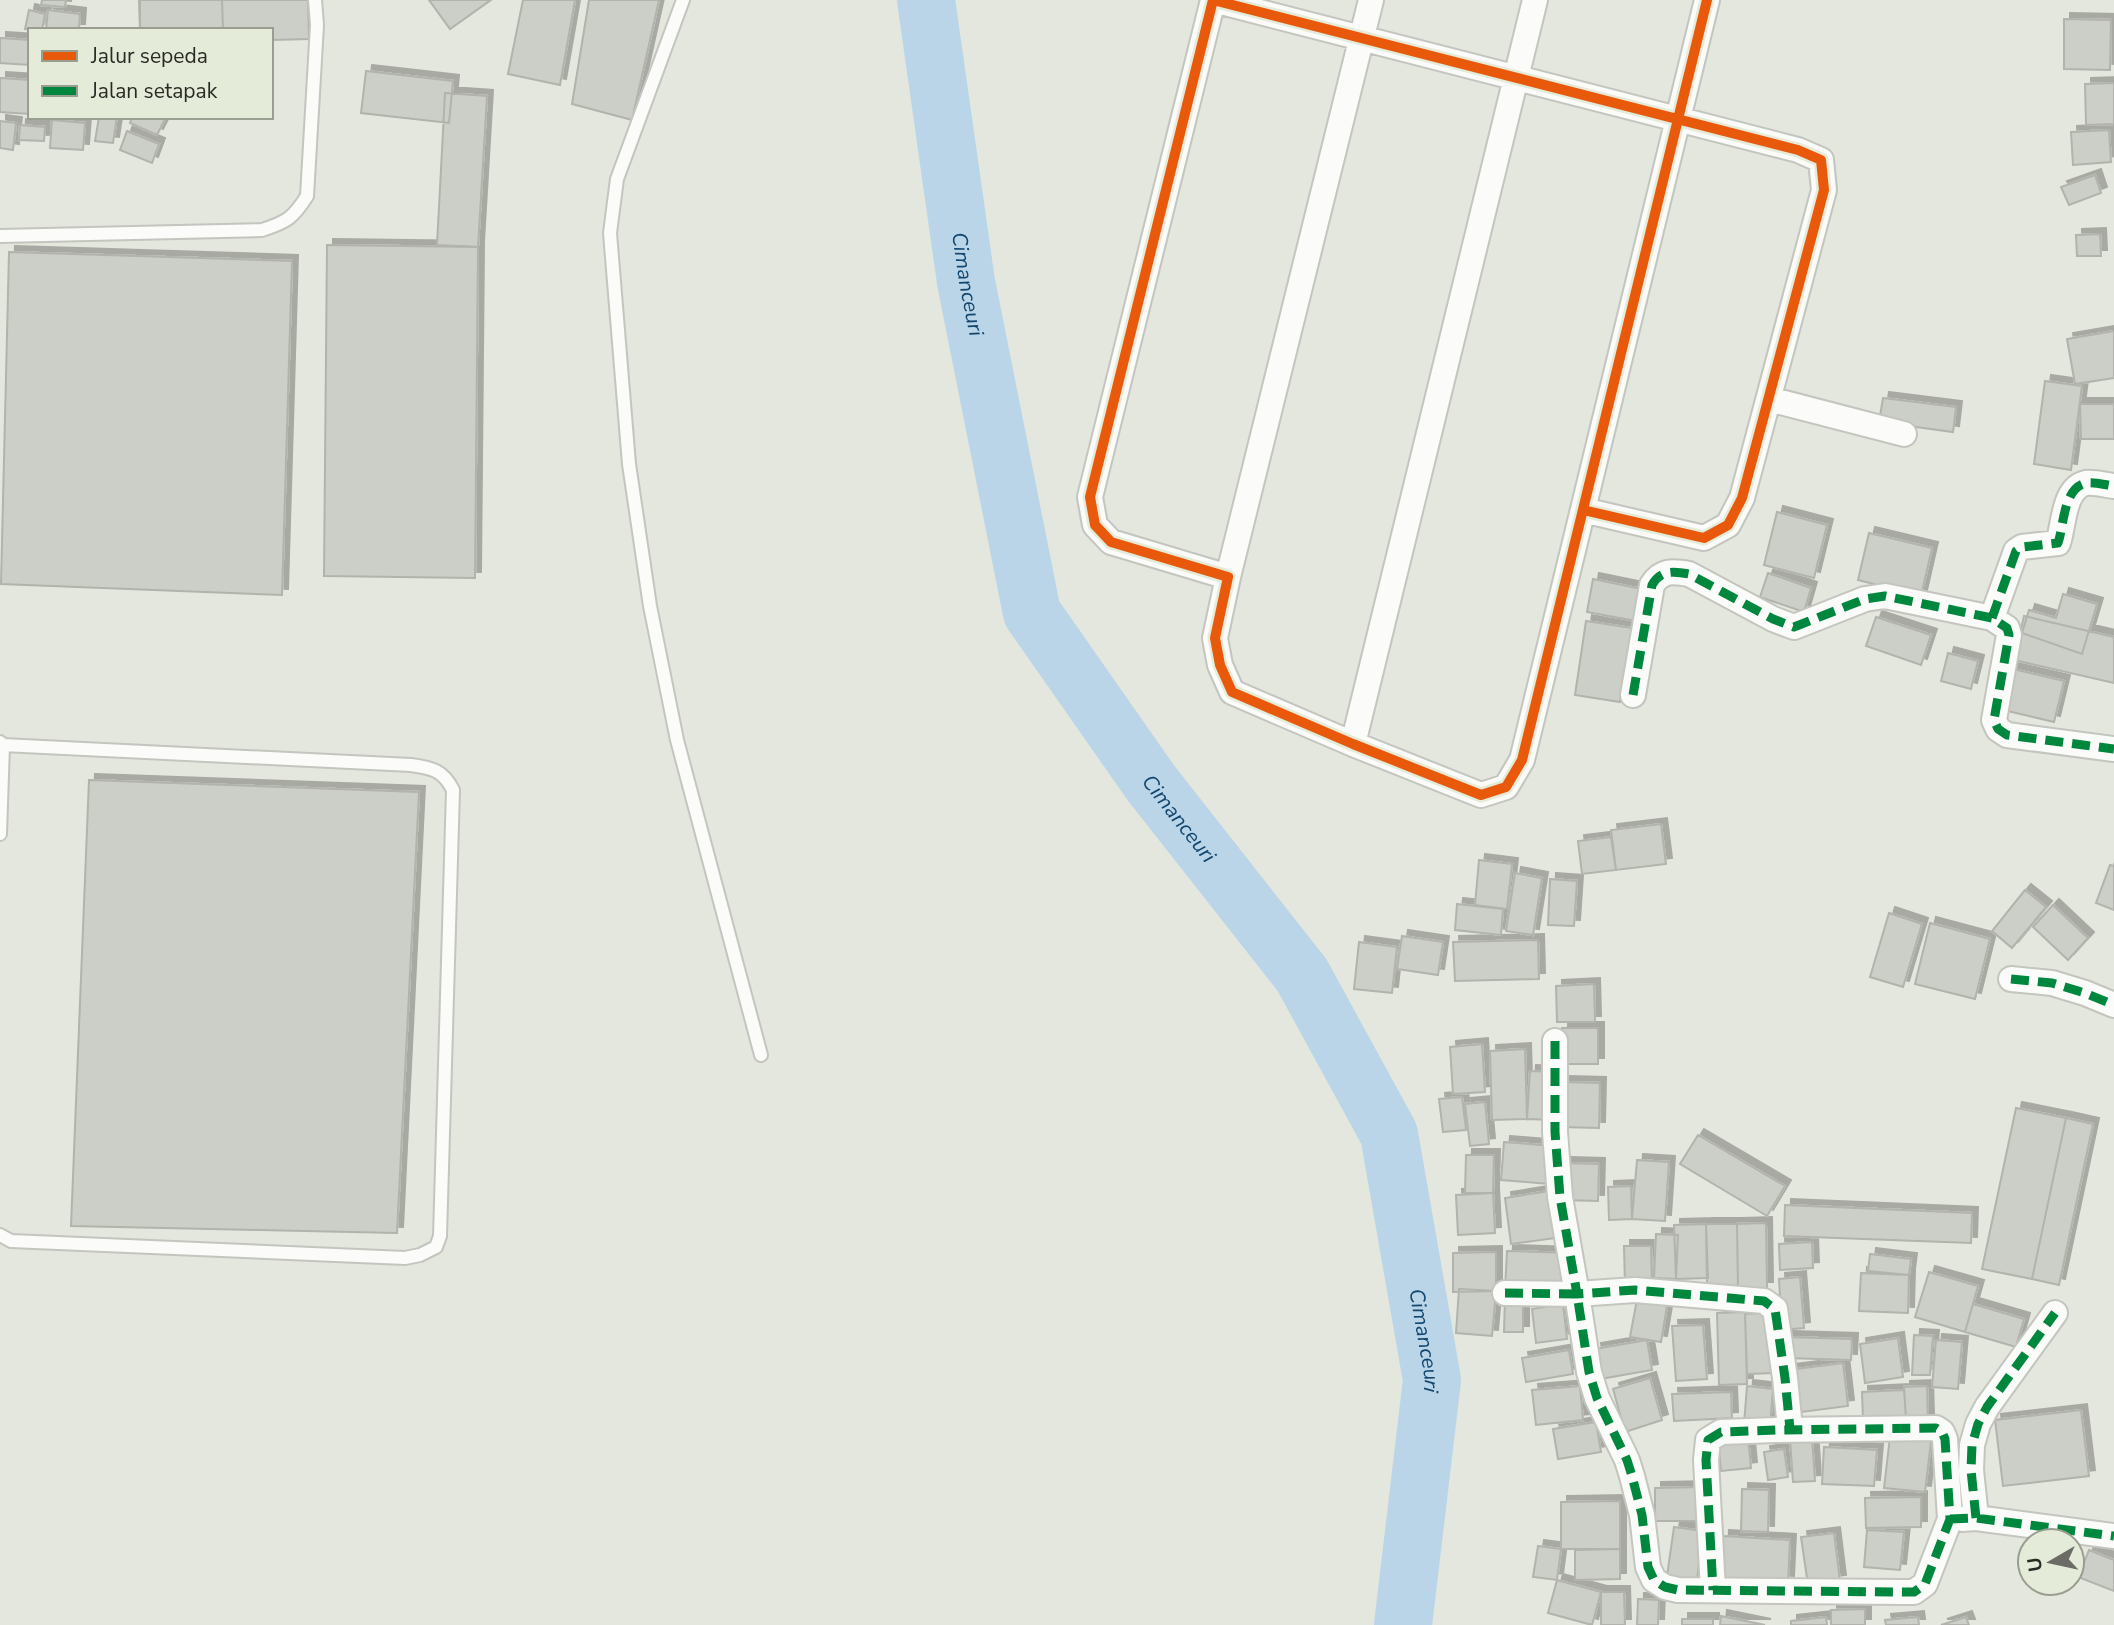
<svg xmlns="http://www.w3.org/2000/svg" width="2114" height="1625" viewBox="0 0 2114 1625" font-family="'Nunito Sans',sans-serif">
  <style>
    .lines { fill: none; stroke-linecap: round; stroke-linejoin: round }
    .river { stroke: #bbd5e8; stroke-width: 58 }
    .building { fill: #cccfc7; stroke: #b1b3ac; stroke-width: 2; filter: url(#shadow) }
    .lane-casing { stroke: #c3c5be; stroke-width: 16 }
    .street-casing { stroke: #c3c5be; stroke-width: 28 }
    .lane { stroke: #fbfbfa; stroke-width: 12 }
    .street { stroke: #fbfbfa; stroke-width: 24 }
    .quiet { stroke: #00873e; stroke-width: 9; stroke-dasharray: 18 9; stroke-linecap: butt }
    .cycleway-casing { stroke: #e5ebd9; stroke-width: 15 }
    .cycleway { stroke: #e8590c; stroke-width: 10 }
    .labels { text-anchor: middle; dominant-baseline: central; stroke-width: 6; stroke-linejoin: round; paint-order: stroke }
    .water-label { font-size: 21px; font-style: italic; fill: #12476f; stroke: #e5ebd9 }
  </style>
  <defs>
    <filter id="shadow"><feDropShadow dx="6" dy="-6" stdDeviation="0" flood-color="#0004"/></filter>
  </defs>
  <rect width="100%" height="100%" fill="#e4e7dd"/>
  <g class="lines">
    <!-- river -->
    <path class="river" id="s1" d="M926,0L966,282L1032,613L1151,783L1302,975L1389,1134L1432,1380L1403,1625"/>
  </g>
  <!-- building -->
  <path class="building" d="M42,0H66L65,7L41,5Z
    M139,0H222L223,30H140Z
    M140,0H308L309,39L271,40V30H140Z
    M429,0H491L450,29Z
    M523,0H575L560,85L508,74Z
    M589,0H659L632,120L572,104Z
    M29,10L45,14L42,30L25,29Z
    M48,10L80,14L79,30H46Z
    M2064,19L2111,20L2110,70L2064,69Z
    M0,38L30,40V65L0,63Z
    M366,71L453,81L449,123L361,113Z
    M0,78L30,80V114L0,112Z
    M2114,83V124L2086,125L2085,84Z
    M445,93L487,96L478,247L437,245Z
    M99,117H117L113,143L95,141Z
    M132,117H162L165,119L157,135L130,123Z
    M52,120L85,123L83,150L50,148Z
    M0,121L16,123L13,150L0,148Z
    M20,125L45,127L44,141L19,140Z
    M2109,130L2111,162L2073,165L2071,132Z
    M127,131L159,144L152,163L120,150Z
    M2095,175L2101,193L2069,205L2061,187Z
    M2100,234L2101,256H2077L2076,235Z
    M327,245L478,247L475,578L324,576Z
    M9,252L292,261L282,595L1,584Z
    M2114,331V378L2075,384L2067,339Z
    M2045,381L2082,386L2071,470L2034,464Z
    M1883,398L1956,407L1953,432L1879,422Z
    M2080,404H2114V439H2081Z
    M1777,512L1827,525L1814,578L1764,565Z
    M1869,533L1932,548L1921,596L1858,580Z
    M1768,573L1811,588L1804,612L1760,597Z
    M1593,579L1642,589L1636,621L1587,612Z
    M2063,594L2097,604L2082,654L2022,633L2029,610L2056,618Z
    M2024,616L2114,637V683L2014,660Z
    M1876,617L1931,635L1921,665L1866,646Z
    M1586,621L1632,628L1620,702L1575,695Z
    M1948,653L1978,661L1971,689L1941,681Z
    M2009,668L2064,681L2054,722L1999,709Z
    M89,780L419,792L397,1233L71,1226Z
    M1661,824L1666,864L1616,870L1611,830Z
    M1611,837L1616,870L1582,874L1578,841Z
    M1479,860L1512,864L1507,909L1475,905Z
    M2110,865L2114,866V910L2096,903Z
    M1515,873L1542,878L1533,935L1506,931Z
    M1550,879L1577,881L1574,926L1548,925Z
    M2025,890L2046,907L2012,948L1992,931Z
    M1457,904L1503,909L1501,935L1455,930Z
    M2053,905L2088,938L2068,960L2033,927Z
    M1889,913L1922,924L1903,987L1870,977Z
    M1930,923L1990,939L1975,999L1915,984Z
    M1402,936L1443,942L1438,975L1397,969Z
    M1538,940L1539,979L1455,981L1453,942Z
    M1359,942L1397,947L1392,993L1354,989Z
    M1594,984L1595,1022H1557L1556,986Z
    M1562,1028H1598V1064H1562Z
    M1482,1044L1485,1092L1453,1094L1450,1047Z
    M1525,1049L1527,1119L1492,1120L1490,1051Z
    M1530,1071L1554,1072L1551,1120L1527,1119Z
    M1562,1082L1600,1083L1599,1128L1560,1127Z
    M1462,1097L1466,1130L1443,1132L1439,1099Z
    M1485,1102L1489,1144L1470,1146L1465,1104Z
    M2016,1108L2066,1118L2032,1279L1982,1269Z
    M2066,1118L2093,1124L2059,1285L2032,1279Z
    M1698,1135L1785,1186L1767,1216L1680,1164Z
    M1504,1142L1553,1146L1549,1184L1501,1180Z
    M1466,1155H1494L1493,1193H1465Z
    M1637,1160L1669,1162L1665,1221L1632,1219Z
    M1564,1163L1599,1164L1598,1201L1563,1200Z
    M1631,1186L1632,1219L1609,1220L1608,1187Z
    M1549,1191L1556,1238L1511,1244L1505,1198Z
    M1493,1193L1495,1233L1458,1235L1456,1195Z
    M1785,1205L1972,1213L1971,1243L1784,1236Z
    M1766,1223L1767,1288H1738L1737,1224Z
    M1706,1224L1708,1278L1676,1279L1674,1225Z
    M1706,1224H1737L1738,1288L1707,1289Z
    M1656,1234L1678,1235L1676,1279L1654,1278Z
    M1812,1242L1813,1268L1780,1270L1779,1244Z
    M1624,1246H1651L1652,1286H1625Z
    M1507,1251L1569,1253L1567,1292L1505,1290Z
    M1496,1252V1291L1453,1292V1253Z
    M1870,1254L1911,1259L1909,1275L1868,1271Z
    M1929,1272L1978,1286L1965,1332L1915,1317Z
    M1861,1273L1909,1275L1908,1313L1859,1311Z
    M1800,1277L1804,1328L1782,1330L1779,1279Z
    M1459,1289L1496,1291L1492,1336L1456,1333Z
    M1638,1294L1668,1300L1661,1342L1630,1337Z
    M1505,1297H1523V1332H1504Z
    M1563,1304L1567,1339L1536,1343L1532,1309Z
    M1973,1304L2024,1319L2016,1347L1965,1332Z
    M1745,1312L1747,1384L1719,1385L1717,1313Z
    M1773,1312L1775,1373L1747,1374L1745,1314Z
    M1703,1325L1707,1379L1676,1381L1672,1326Z
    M1914,1335L1933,1336L1930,1375H1912Z
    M1787,1337L1852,1339L1851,1360L1787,1358Z
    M1898,1338L1903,1377L1865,1383L1860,1344Z
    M1647,1340L1652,1370L1600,1379L1595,1349Z
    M1936,1340L1962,1342L1958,1389L1932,1387Z
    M1569,1350L1573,1374L1526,1382L1522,1358Z
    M1843,1363L1848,1406L1794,1413L1788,1370Z
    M1650,1378L1662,1420L1625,1432L1613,1389Z
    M1580,1386L1583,1420L1536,1425L1532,1390Z
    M1747,1386L1773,1389L1770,1426L1744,1424Z
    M1927,1386L1928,1421H1906L1904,1387Z
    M1904,1390L1906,1417L1863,1419L1862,1392Z
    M1731,1392L1732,1418L1674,1421L1672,1394Z
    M2081,1410L2089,1476L2003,1486L1995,1420Z
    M1596,1422L1601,1452L1558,1459L1553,1429Z
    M1748,1437L1751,1468L1721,1471L1718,1440Z
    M1890,1437L1931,1441L1925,1492L1884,1488Z
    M1812,1438L1815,1481L1793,1482L1790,1439Z
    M1824,1447L1877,1450L1874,1486L1822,1484Z
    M1784,1449L1788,1477L1768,1480L1764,1452Z
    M1704,1487V1521H1655V1488Z
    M1742,1489L1769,1490L1768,1532L1741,1531Z
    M1921,1497V1527L1866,1528L1865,1498Z
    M1620,1501V1549H1561V1502Z
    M1674,1527L1703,1531L1697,1580L1667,1576Z
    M1867,1530L1904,1532L1900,1570L1864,1567Z
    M1834,1533L1840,1581L1808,1585L1801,1537Z
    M1723,1536L1790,1540L1788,1582L1721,1578Z
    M1538,1546L1561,1549L1557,1580L1533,1577Z
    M1620,1549V1579L1575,1580V1550Z
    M2089,1550L2114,1560V1591L2078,1577Z
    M1557,1580L1601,1592L1592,1625L1548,1613Z
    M1601,1592H1624L1625,1625H1601Z
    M1638,1599L1659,1600L1658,1625H1637Z
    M1865,1609V1625H1831V1610Z
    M1721,1616L1765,1625H1720Z
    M1826,1617L1827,1625H1791V1621Z
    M1918,1617L1919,1625H1886L1885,1620Z
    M1966,1617L1969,1625H1941Z
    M1682,1619H1713V1625H1682Z"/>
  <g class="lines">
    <defs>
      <path id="lane" d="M683,0L617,179L610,233L629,464L650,606L677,740L761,1055
        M0,236L262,230C287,222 293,218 307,196L317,25L315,0
        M0,742L3,745L411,765C432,768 443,770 453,790L440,1236L436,1247L420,1255L405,1258L11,1241L0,1235
        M0,834L3,745"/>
      <path id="street" d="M1769,399L1904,434
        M1583,510L1704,538L1728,525L1742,498L1824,190L1821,160L1798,150L1213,0L1090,497L1095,525L1111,542L1228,577L1215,638L1220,665L1232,692L1353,744L1481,795L1506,787L1522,760C1584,507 1645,253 1707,0
        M1228,577L1371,0
        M1992,618L2016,551L2022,547L2058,543C2064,526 2063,488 2086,483C2094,482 2106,485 2114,486
        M1633,695L1652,585C1661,570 1673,571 1689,574L1773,619L1794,627L1865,599L1885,596L1992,618L2007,628L2009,635L1994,720L1998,729L2007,735L2114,749
        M1353,744L1535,0
        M2011,979L2052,983L2085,993L2114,1005
        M1555,1041V1132L1560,1197L1577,1294L1635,1290L1764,1301L1775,1309L1785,1378L1790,1429
        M1505,1293L1577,1294L1589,1372L1597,1398L1627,1460L1632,1476L1642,1515L1648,1567L1654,1580L1665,1587L1678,1590L1903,1592H1914L1925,1584L1950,1519L1945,1439L1942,1432L1936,1428L1776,1430L1721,1432L1708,1440L1706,1460L1713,1590
        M1976,1518L1971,1470L1972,1445L1978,1424L1987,1407L2055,1313
        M1962,1519L1976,1518L2114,1536"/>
    </defs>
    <!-- lane casing -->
    <use href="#lane" class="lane-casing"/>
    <!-- street casing -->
    <use href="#street" class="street-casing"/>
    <!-- lane -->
    <use href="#lane" class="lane"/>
    <!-- street -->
    <use href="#street" class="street"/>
    <!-- quiet -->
    <path class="quiet" d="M1992,618L2016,551L2022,547L2058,543C2064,526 2063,488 2086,483C2094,482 2106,485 2114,486
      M1633,695L1652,585C1661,570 1673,571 1689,574L1773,619L1794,627L1865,599L1885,596L1992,618L2007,628L2009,635L1994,720L1998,729L2007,735L2114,749
      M2011,979L2052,983L2085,993L2114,1005
      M1555,1041V1132L1560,1197L1577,1294L1635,1290L1764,1301L1775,1309L1785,1378L1790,1429
      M1505,1293L1577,1294L1589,1372L1597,1398L1627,1460L1632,1476L1642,1515L1648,1567L1654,1580L1665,1587L1678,1590L1903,1592H1914L1925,1584L1950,1519L1945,1439L1942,1432L1936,1428L1776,1430L1721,1432L1708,1440L1706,1460L1713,1590
      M1976,1518L1971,1470L1972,1445L1978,1424L1987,1407L2055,1313
      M1950,1519L1976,1518L2114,1536"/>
    <defs>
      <path id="cycleway" d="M1583,510L1704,538L1728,525L1742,498L1824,190L1821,160L1798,150L1213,0L1090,497L1095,525L1111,542L1228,577L1215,638L1220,665L1232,692L1353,744L1481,795L1506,787L1522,760C1584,507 1645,253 1707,0"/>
    </defs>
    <!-- cycleway casing -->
    <use href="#cycleway" class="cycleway-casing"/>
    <!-- cycleway -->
    <use href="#cycleway" class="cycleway"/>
  </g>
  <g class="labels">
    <!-- water labels -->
    <g class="water-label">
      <text stroke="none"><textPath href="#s1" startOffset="287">Cimanceuri</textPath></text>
      <text stroke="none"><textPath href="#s1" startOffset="875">Cimanceuri</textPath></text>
      <text stroke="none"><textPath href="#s1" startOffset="1465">Cimanceuri</textPath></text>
    </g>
  </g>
  <!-- legend -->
  <rect x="28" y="28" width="245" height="91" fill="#e5ebd9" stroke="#999e91" stroke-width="2"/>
  <rect x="42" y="51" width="35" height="10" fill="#e8590c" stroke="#999e91" stroke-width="2"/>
  <text x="91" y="63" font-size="21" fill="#282a24">Jalur sepeda</text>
  <rect x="42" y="86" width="35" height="10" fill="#00873e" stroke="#999e91" stroke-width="2"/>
  <text x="91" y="98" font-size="21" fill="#282a24">Jalan setapak</text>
  <!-- north arrow -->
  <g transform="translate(2051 1562) rotate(261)"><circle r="33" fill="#e5ebd9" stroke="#999e91" stroke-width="2"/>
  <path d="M0-5L12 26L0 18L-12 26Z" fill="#6a6c65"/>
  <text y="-10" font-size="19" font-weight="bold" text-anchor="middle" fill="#282a24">U</text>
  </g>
</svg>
